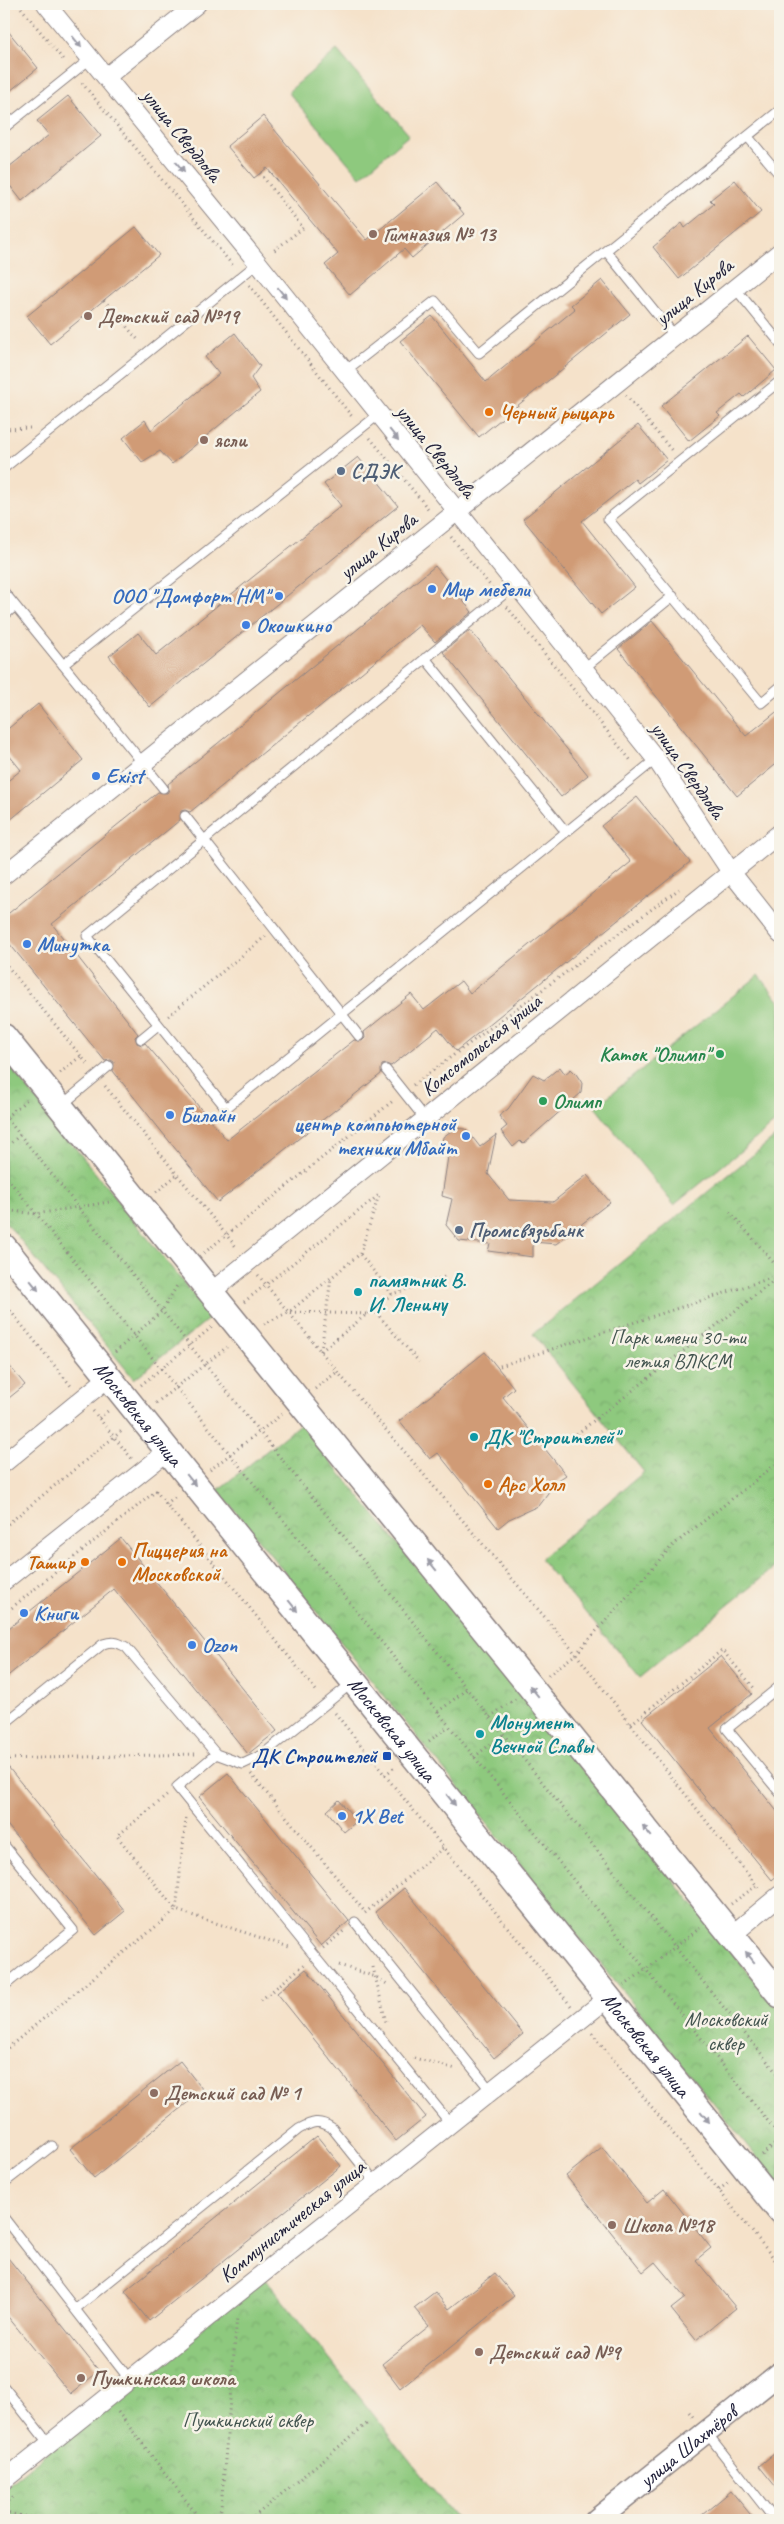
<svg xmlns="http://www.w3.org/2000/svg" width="784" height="2524" viewBox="0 0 784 2524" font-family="Caveat,sans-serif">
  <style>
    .park { fill: url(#park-crowns); stroke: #58765c }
    .pitch { fill: #8ec97e; stroke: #58765c }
    .building { fill: #d09b76 }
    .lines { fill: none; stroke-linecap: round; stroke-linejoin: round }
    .service-casing { stroke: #8c8282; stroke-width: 11 }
    .minor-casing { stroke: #8c8282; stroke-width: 20 }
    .tertiary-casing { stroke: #8c8282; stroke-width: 24 }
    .secondary-casing { stroke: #8c8282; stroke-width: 28 }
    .path { stroke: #8c8282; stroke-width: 3; stroke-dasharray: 1 4; stroke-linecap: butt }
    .service { stroke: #fff; stroke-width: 9 }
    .minor { stroke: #fff; stroke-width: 18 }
    .tertiary { stroke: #fff; stroke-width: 21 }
    .secondary { stroke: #fff; stroke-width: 25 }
    .oneway { fill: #9c9ca7 }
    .education-dot { fill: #8d6e63; stroke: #f7f3e8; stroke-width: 2 }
    .food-dot { fill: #e8710a; stroke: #f7f3e8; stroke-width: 2 }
    .service-dot { fill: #5c6f8a; stroke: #f7f3e8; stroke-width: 2 }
    .shop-dot { fill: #3f7fe0; stroke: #f7f3e8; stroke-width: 2 }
    .leisure-dot { fill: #2e9e5b; stroke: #f7f3e8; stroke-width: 2 }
    .culture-dot { fill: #0f9aa8; stroke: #f7f3e8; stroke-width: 2 }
    .transit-dot { fill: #1a4fb4; stroke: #f7f3e8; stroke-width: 2 }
    .labels { text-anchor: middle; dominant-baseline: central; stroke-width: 5; stroke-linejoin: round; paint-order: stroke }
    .street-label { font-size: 21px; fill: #22223b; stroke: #f7f3e8 }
    .education-label { font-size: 21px; font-weight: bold; fill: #785e54; stroke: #f7f3e8; text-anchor: start }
    .food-label { font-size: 21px; font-weight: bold; fill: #c56008; stroke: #f7f3e8; text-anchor: start }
    .service-label { font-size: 21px; font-weight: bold; fill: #4e5e75; stroke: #f7f3e8; text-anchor: start }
    .shop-label { font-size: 21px; font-weight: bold; fill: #366cbe; stroke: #f7f3e8; text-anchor: start }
    .leisure-label { font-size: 21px; font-weight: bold; fill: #27864d; stroke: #f7f3e8; text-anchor: end }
    .culture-label { font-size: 21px; font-weight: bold; fill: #0d838f; stroke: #f7f3e8; text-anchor: start }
    .park-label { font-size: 21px; fill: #42544f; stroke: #f7f3e8 }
    .transit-label { font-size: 21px; font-weight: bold; fill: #164399; stroke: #f7f3e8; text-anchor: end }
  </style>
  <defs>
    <pattern id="park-crowns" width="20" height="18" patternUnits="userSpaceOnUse" patternTransform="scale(1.25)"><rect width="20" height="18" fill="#8ec97e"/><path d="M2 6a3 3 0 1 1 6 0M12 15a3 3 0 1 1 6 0" fill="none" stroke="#7aac6e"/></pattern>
  </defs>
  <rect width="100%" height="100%" fill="#f7f3e8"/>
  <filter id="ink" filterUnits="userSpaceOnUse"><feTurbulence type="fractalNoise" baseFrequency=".02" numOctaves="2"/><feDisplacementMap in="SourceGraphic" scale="10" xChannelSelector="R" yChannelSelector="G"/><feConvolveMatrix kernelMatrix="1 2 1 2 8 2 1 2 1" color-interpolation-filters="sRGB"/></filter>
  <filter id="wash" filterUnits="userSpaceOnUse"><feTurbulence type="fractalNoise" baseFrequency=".0096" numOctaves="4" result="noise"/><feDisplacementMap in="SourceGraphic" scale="20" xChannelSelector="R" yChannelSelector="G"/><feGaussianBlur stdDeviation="1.12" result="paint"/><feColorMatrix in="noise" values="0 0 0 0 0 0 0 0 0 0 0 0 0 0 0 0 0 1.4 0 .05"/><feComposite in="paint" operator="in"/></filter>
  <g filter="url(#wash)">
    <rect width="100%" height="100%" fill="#f5e2ca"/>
    <!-- park -->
    <path class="park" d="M4,1059L211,1317L134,1379L4,1220Z
      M780,1133V1563L640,1677L540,1559L644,1472L533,1334Z
      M300,1424L780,2011V2186L218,1490Z
      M264,2277L457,2520H4V2488Z"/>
    <!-- pitch -->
    <path class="pitch" d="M337,50L409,135L360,177L288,92Z
      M759,975L780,1002V1119L674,1205L595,1107Z"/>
    <g id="blocks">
      <!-- building -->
      <path class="building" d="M4,26L38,68L4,96Z
        M68,96L101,136L22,201L4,178V171L49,135L37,121Z
        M263,116L367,240L437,182L464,214L412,258L404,249L350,295L325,265L338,254L267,168L254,178L227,146Z
        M735,180L761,212L679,279L653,247L682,223L685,228L714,204L710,200Z
        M136,227L159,255L50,344L27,316Z
        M602,280L630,314L479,437L400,341L432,316L486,382L575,309L571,305Z
        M235,333L260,366L251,378L260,392L172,464L160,451L142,462L123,438L145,420L151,430L219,374L205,357Z
        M748,336L776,370L744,397L741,394L717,413L720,416L689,441L661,406Z
        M638,425L667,460L638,483L635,479L582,521L635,587L601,614L523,519Z
        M358,457L398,506L150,707L109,656L138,633L156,655L341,506L324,484Z
        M435,566L472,612L435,642L420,625L190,812L185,810L181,811L180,820L52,924L138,1034L135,1037L137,1043L142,1045L145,1043L227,1140L354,1040L362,1041L365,1038L364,1032L411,994L424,1010L461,981L470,993L631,862L601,826L637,797L690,862L456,1051L438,1028L391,1066L386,1064L382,1065L381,1074L218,1202L113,1071L114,1062L111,1060L105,1061L4,937V917L158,792L167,793L169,790L168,784Z
        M652,621L746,736L780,709V761L737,796L618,649Z
        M470,630L588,775L561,797L443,652Z
        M38,704L83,760L4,825V784L21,770L4,749V732Z
        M560,1067L565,1074L571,1069L576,1074L582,1083L581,1093L523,1144L520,1141L513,1147L501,1131L507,1126L499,1116L508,1109L533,1074L544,1080Z
        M455,1128L466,1129L480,1147L496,1135L488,1174L509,1200L553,1202L587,1175L610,1202L556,1244L533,1242V1257L488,1251L490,1244L459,1241L446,1225L452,1199L442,1196L449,1150L441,1149L443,1137Z
        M485,1352L514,1388L503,1397L566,1475L557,1481L538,1506L509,1519L498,1528L438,1453L430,1459L399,1421Z
        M4,1359L25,1385L4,1402Z
        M121,1538L277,1731L248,1754L114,1589L4,1679V1632Z
        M721,1656L752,1694L710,1728L780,1815V1873L772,1880L642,1720Z
        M4,1762L125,1911L96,1935L4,1821Z
        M228,1773L349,1921L321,1946L199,1797Z
        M339,1800L357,1821L344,1832L327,1811Z
        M404,1888L523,2034L494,2058L375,1912Z
        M306,1969L426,2117L396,2141L277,1993Z
        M180,2061L203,2090L94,2178L70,2149Z
        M317,2136L341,2166L149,2321L125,2291Z
        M602,2147L647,2203L664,2189L711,2248L696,2260L736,2308L696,2340L671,2309L685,2298L655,2262L643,2272L566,2176Z
        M4,2253L99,2371L71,2394L4,2312Z
        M495,2273L514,2296L400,2388L382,2364L429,2326L414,2308L435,2292L449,2309Z
        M780,2449V2492L759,2466Z
        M731,2491L755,2520H696Z"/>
    </g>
  </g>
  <g filter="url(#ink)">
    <use href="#blocks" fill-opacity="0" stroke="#8c8282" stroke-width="1"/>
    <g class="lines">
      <defs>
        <path id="service" d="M4,128L90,59
          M748,137L780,175
          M606,251L675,336
          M735,288L780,343
          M344,372L435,301L479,353L780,110
          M780,381L608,519L761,703L780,687
          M4,468L258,263
          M515,585L87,936L226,1108L656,759
          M4,592L163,788
          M4,616L15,606
          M425,658L566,832
          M63,665L378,415
          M583,669L673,596
          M185,816L359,1036
          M141,1039L158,1025
          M386,1070L425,1119
          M62,1105L109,1066
          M780,1686L727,1729L780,1793
          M4,1724L103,1644C113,1641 117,1642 126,1647L216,1754L243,1764L262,1755L352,1683
          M216,1754L177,1787L450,2123
          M4,1845L73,1930L4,1986
          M355,1922L491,2091
          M4,2183L52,2146
          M4,2218L130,2380
          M75,2309L299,2129C312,2122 319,2119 332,2128L376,2183
          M4,2387L49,2444
          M706,2432L775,2520"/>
        <path id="minor" d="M46,4L258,263L656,759L731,872L780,934
          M106,77L197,4
          M4,875L780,252
          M211,1292L780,833
          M4,1463L109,1377
          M4,1581L168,1451
          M732,1935L780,1895
          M4,2480L609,1997"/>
        <g id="tertiary">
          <path id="s1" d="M596,2520L780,2373"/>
        </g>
        <g id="secondary">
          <path d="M4,1037L780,1995"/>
          <path id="s2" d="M4,1247L780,2211"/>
        </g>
      </defs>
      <!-- service casing -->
      <use href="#service" class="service-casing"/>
      <!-- minor casing -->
      <use href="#minor" class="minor-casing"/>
      <!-- tertiary casing -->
      <use href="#tertiary" class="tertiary-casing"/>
      <!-- secondary casing -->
      <use href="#secondary" class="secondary-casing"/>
      <!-- path -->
      <path class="path" d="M18,4L65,62
        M82,83L234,267
        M260,173L303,228L272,252
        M249,285L353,418
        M104,300L139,341
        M626,395L673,452
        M4,429L31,428
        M370,438L430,511
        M451,537L492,588
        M507,607L632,762
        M4,962L89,1066
        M168,1016L266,936
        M60,1073L81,1056
        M413,1085L679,889
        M105,1086L237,1248
        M4,1115L780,2077
        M6,1117L28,1099
        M4,1149L20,1135
        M4,1174L780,2136
        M156,1192L177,1175
        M4,1210L36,1214L109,1202
        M730,1212L780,1270
        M204,1253L394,1100
        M360,1254L379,1195
        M258,1275L364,1404L576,1654L760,1890
        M244,1302L379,1195
        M4,1303L71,1386
        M373,1309L419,1362
        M290,1312L366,1314
        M264,1324L289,1312L360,1254L392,1294
        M321,1351L392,1294L448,1276
        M321,1351L331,1278
        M115,1352L162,1311L178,1284
        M500,1366L780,1275
        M141,1385L212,1327
        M315,1389L337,1372
        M156,1403L227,1347
        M93,1411L132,1459
        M99,1418L109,1410
        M565,1443L780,1276
        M210,1470L282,1414
        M166,1504L177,1495
        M4,1527L124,1429
        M4,1614L156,1491L318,1693
        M548,1675L576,1654L672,1546L780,1461
        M438,1712L467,1689
        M335,1713L571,2006
        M490,1717L515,1699
        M631,1724L722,1650L755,1689
        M429,1741L449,1726
        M474,1757L504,1734
        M4,1759L196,1754
        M251,1774L365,1912
        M385,1775L396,1766
        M186,1818L176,1910L289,1947
        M731,1904L756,1886
        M365,1913L443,1848
        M323,1948L345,1930
        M339,1965L376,1977L387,1984
        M373,1967L386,2022
        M624,1986L700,1928
        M261,2000L305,1964
        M592,2033L780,2266
        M4,2051L176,1910L117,1836L169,1794
        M414,2058L456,2069
        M780,2122L778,2124L780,2132
        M762,2155L780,2140
        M719,2190L730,2181
        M118,2412L201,2520
        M689,2412L694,2418
        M4,2504L13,2497
        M4,2513L48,2520
        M220,2520L237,2316
        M250,2520L369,2422"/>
      <!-- service -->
      <use href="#service" class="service"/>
      <!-- minor -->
      <use href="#minor" class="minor"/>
      <!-- tertiary -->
      <use href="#tertiary" class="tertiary"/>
      <!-- secondary -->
      <use href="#secondary" class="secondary"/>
    </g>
    <!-- one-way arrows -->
    <defs><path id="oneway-solid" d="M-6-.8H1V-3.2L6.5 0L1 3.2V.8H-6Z" transform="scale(1.25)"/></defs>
    <g class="oneway">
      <use href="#oneway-solid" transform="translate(77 42) rotate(51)"/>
      <use href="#oneway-solid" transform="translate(180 167) rotate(51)"/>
      <use href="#oneway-solid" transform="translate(282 293) rotate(52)"/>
      <use href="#oneway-solid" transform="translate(394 435) rotate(51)"/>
      <use href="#oneway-solid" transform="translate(34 1285) rotate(51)"/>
      <use href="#oneway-solid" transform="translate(191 1480) rotate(51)"/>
      <use href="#oneway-solid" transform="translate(432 1565) rotate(-129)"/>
      <use href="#oneway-solid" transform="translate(293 1606) rotate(51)"/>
      <use href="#oneway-solid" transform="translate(534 1691) rotate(-129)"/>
      <use href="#oneway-solid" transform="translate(451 1800) rotate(51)"/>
      <use href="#oneway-solid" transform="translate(647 1831) rotate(-129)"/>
      <use href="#oneway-solid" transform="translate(750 1957) rotate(-129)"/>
      <use href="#oneway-solid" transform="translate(705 2117) rotate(51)"/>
    </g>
  </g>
  <!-- markers -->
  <g class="education-dot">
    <circle cx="373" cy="234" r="5"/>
    <circle cx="88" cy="316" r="5"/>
    <circle cx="204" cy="440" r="5"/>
    <circle cx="154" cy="2093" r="5"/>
    <circle cx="612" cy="2225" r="5"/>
    <circle cx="479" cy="2352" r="5"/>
    <circle cx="81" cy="2378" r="5"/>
  </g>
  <g class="food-dot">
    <circle cx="489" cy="412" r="5"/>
    <circle cx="488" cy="1484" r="5"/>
    <circle cx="85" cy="1562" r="5"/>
    <circle cx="122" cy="1562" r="5"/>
  </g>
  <g class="service-dot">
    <circle cx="341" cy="471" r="5"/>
    <circle cx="459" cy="1230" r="5"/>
  </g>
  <g class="shop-dot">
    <circle cx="432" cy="589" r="5"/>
    <circle cx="279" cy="596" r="5"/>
    <circle cx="246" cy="625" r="5"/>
    <circle cx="96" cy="776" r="5"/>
    <circle cx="27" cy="944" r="5"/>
    <circle cx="170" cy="1115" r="5"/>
    <circle cx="466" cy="1136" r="5"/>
    <circle cx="24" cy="1613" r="5"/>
    <circle cx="192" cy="1645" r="5"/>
    <circle cx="342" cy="1816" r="5"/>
  </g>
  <g class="leisure-dot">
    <circle cx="720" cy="1054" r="5"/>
    <circle cx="543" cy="1101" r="5"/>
  </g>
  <g class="culture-dot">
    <circle cx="358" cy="1292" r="5"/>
    <circle cx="474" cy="1437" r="5"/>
    <circle cx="480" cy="1734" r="5"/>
  </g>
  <rect class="transit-dot" x="382" y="1751" width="10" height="10" rx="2.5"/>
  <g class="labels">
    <!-- street labels -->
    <g class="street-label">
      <text transform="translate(182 135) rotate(51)">улица Свердлова</text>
      <text transform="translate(694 292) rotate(-39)">улица Кирова</text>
      <text transform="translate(436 451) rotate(51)">улица Свердлова</text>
      <text transform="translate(378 546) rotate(-39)">улица Кирова</text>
      <text transform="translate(688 770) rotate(55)">улица Свердлова</text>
      <text transform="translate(481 1045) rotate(-39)">Комсомольская улица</text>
      <text stroke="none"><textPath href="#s2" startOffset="214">Московская улица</textPath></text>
      <text stroke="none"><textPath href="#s2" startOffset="619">Московская улица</textPath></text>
      <text stroke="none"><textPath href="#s2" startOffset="1024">Московская улица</textPath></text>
      <text transform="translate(292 2221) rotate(-39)">Коммунистическая улица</text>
      <text stroke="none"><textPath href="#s1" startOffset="118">улица Шахтёров</textPath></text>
    </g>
    <!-- education labels -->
    <g class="education-label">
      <text x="383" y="234">Гимназия № 13</text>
      <text x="98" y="316">Детский сад №19</text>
      <text x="214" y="440">ясли</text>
      <text x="164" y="2093">Детский сад № 1</text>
      <text x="622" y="2225">Школа №18</text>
      <text x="489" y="2352">Детский сад №9</text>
      <text x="91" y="2378">Пушкинская школа</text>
    </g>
    <!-- food labels -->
    <g class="food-label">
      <text x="499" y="412">Черный рыцарь</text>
      <text x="498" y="1484">Арс Холл</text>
      <text x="132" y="1550">Пиццерия на<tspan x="132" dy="24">Московской</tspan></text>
      <text x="75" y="1562" text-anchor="end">Ташир</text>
    </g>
    <!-- service labels -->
    <g class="service-label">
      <text x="351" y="471">СДЭК</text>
      <text x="469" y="1230">Промсвязьбанк</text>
    </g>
    <!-- shop labels -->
    <g class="shop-label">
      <text x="442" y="589">Мир мебели</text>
      <text x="269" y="596" text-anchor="end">ООО "Домфорт НМ"</text>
      <text x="256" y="625">Окошкино</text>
      <text x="106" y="776">Exist</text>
      <text x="37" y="944">Минутка</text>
      <text x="180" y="1115">Билайн</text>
      <text x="456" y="1124" text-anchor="end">центр компьютерной<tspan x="456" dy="24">техники Мбайт</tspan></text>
      <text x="34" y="1613">Книги</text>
      <text x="202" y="1645">Ozon</text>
      <text x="352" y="1816">1X Bet</text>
    </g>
    <!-- leisure labels -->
    <g class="leisure-label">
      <text x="710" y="1054">Каток "Олимп"</text>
      <text x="553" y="1101" text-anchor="start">Олимп</text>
    </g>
    <!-- culture labels -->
    <g class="culture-label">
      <text x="368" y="1280">памятник В.<tspan x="368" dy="24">И. Ленину</tspan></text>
      <text x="484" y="1437">ДК "Строителей"</text>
      <text x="490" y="1722">Монумент<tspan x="490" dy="24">Вечной Славы</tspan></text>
    </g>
    <!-- park labels -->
    <g class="park-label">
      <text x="678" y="1337">Парк имени 30-ти<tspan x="678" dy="24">летия ВЛКСМ</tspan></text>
      <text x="726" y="2019">Московский<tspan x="726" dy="24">сквер</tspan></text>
      <text x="248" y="2420">Пушкинский сквер</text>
    </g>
    <!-- transit labels -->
    <g class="transit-label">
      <text x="377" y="1756">ДК Строителей</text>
    </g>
  </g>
  <!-- margin -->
  <rect width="784" height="2524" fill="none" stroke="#f7f3e8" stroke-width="20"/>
</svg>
